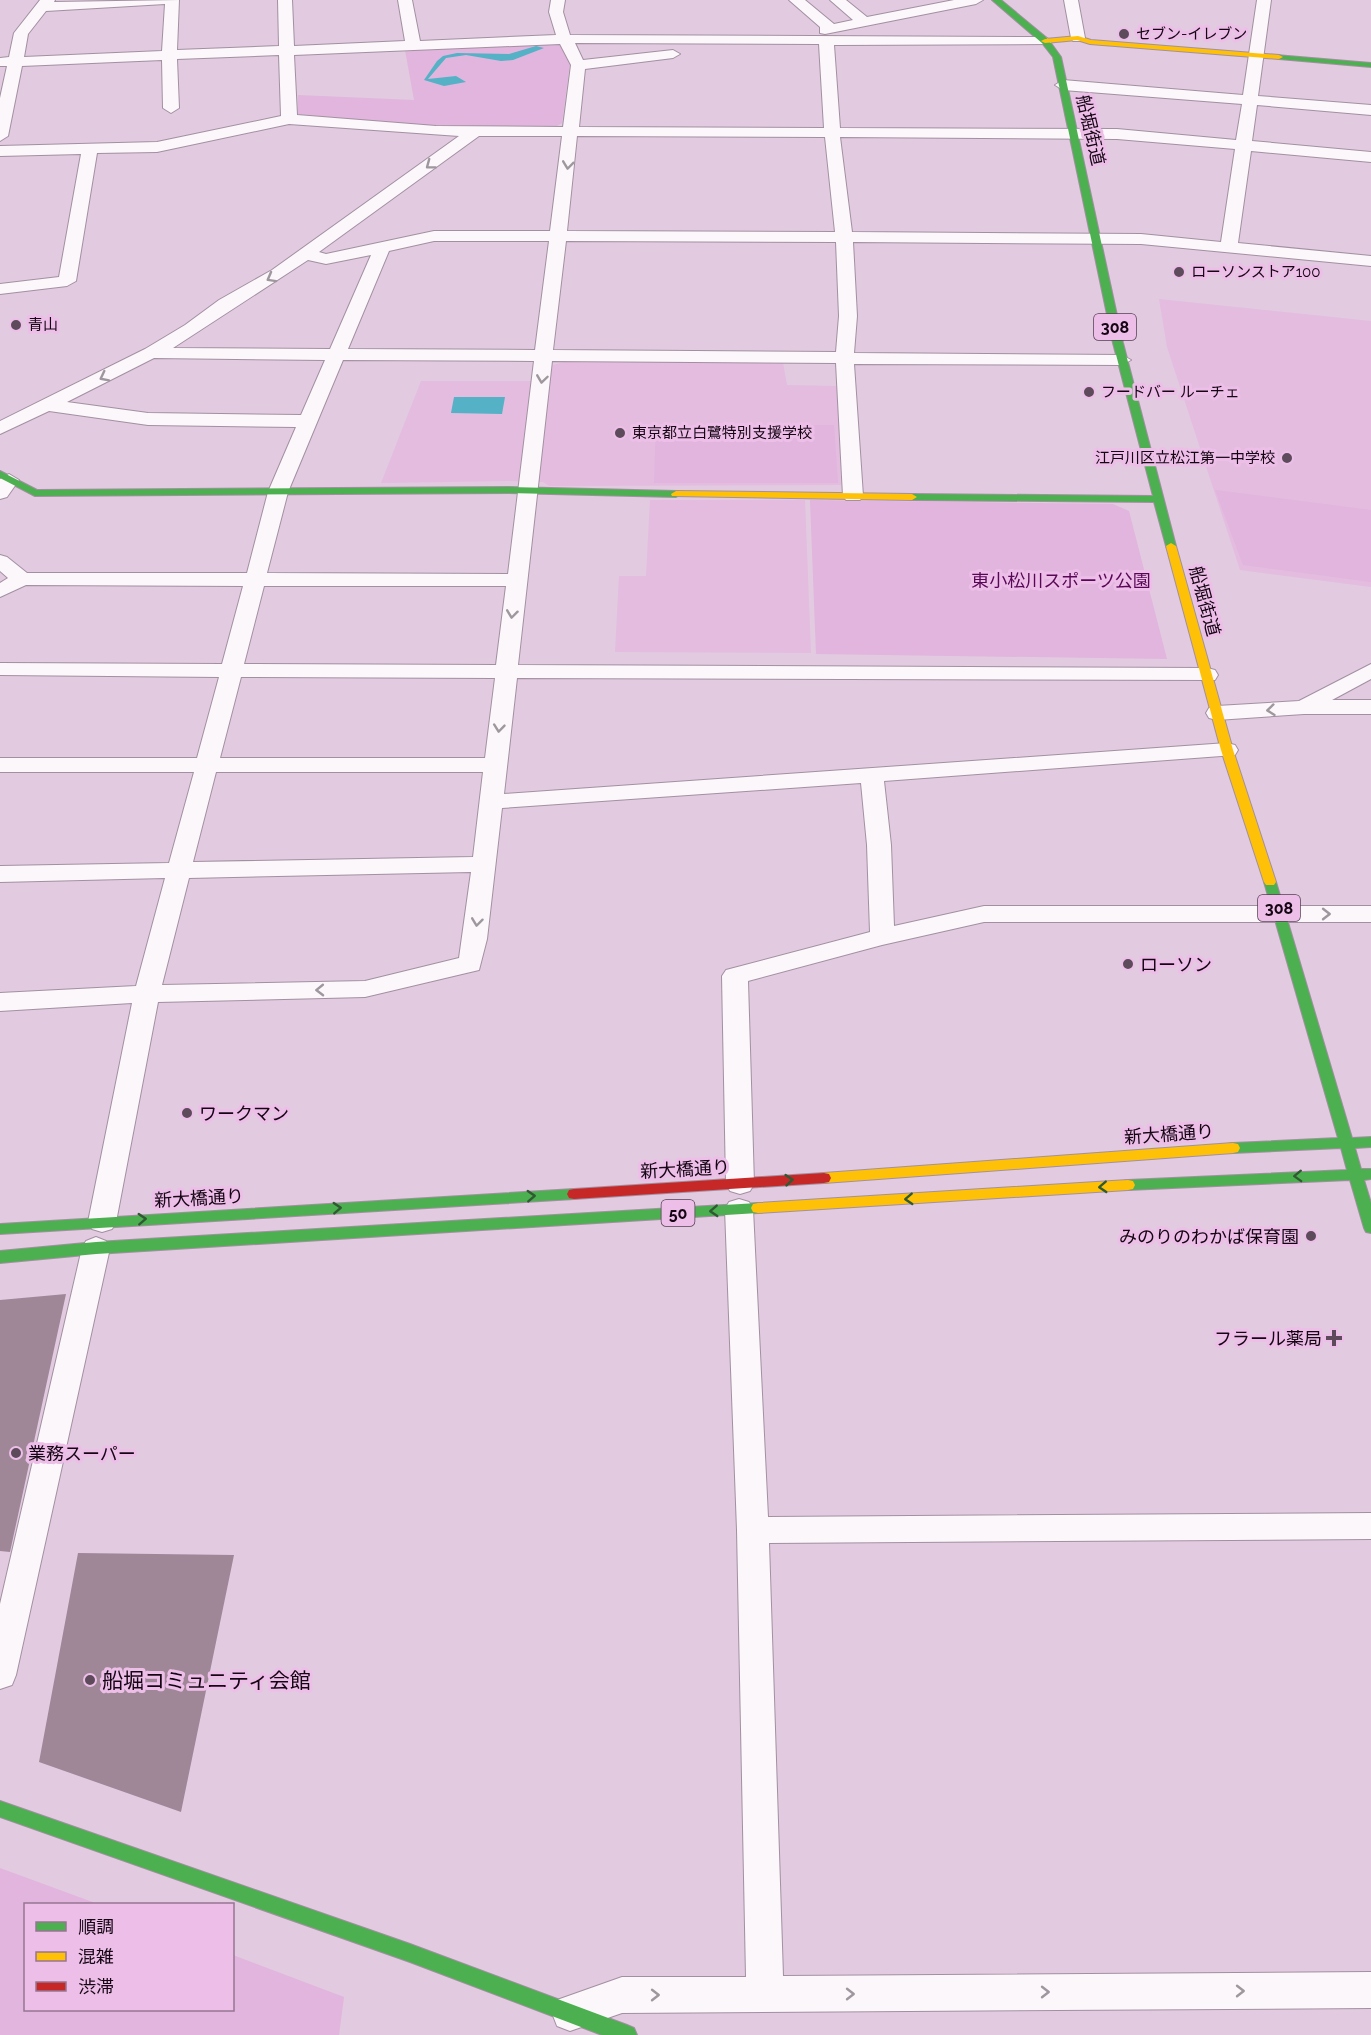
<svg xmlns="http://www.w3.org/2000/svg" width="1371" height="2035" viewBox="0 0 1371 2035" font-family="Raleway,'Noto Sans JP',sans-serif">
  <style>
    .built { fill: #e3bcdf }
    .green { fill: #e1b5dd }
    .water { fill: #55b1c5 }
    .building { fill: #9f8798 }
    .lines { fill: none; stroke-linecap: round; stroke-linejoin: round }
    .street-casing { stroke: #a290a1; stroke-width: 2 }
    .fast-casing { stroke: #a290a1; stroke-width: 2 }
    .slow-casing { stroke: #a290a1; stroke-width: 2 }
    .jam-casing { stroke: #a290a1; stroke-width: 2 }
    .street { fill: #fbf7fa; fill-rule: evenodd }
    .fast { fill: #4caf50; fill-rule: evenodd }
    .slow { fill: #ffc107; fill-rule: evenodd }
    .jam { fill: #c62828; fill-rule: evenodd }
    .oneway { stroke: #9f979e }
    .oneway2 { stroke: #305a32 }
    .poi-dot { fill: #5d4b5b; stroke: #edbfe8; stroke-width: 2 }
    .labels { text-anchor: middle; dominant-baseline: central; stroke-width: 6; stroke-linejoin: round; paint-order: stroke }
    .far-poi-label { font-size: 15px; fill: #150614; stroke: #edbfe8; text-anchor: start }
    .shield { fill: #edbfe8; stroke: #563e54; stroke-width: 1.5 }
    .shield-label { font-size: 16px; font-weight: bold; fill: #150614 }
    .street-label { font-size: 18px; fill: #150614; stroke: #edbfe8 }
    .park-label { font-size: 18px; fill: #580756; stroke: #edbfe8 }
    .poi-label { font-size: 18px; fill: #150614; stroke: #edbfe8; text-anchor: start }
    .near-poi-label { font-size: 21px; fill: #150614; stroke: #edbfe8; text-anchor: start }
  </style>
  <rect width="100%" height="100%" fill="#e2cae0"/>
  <!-- built -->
  <path class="built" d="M1159,299L1371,321V587L1240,570L1167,347Z
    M568,361L783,362L787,385L838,386L841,485L549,486L543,482L508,481L381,483L421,381H549L553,365Z
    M650,500H805L811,653L615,652L619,576H646Z"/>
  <!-- green -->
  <path class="green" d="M561,44L570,63L562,123L555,127L415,125L298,114V95L414,100L405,50Z
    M656,425H834L838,483H654Z
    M1215,490L1371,510V582L1243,565Z
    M810,500L1113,504L1129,511L1167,659L816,654Z
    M0,1868L98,1904H26V2010H232L233,1955L344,1997L339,2035H0Z"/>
  <!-- water -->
  <path class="water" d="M536,46L544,48L513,60L501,61L466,55L446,58L428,79L456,76L466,82L444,86L424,80L437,61L443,56L457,53L509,54Z
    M454,397H505L502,414L451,413Z"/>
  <!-- building -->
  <path class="building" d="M66,1294L10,1552L0,1551V1300Z
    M78,1553L234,1555L181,1812L39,1762Z"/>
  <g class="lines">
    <defs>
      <path id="street" d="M40,0H55L54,2L179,0L177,50L279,46L278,0H292L294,46L405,41L398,0H412L420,41L556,35L549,12L551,0H565L563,12L570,35L1045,37L1052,41L1050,44L834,45L840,128L1117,129L1236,140L1242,104L1063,90L1055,85L1063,80L1243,95L1257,0H1271L1258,96L1371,105V115L1257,105L1252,141L1371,152V162L1251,151L1238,243L1371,256V266L1141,244L853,242L857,316L854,353L1122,355L1131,360L1122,365L854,364L863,496L860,500H846L843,496L836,363L552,361L518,665L1207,668L1215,670L1218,675L1215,680L517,678L504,794L1227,743L1235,745L1238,750L1235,755L884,781L891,845L894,926L984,906H1371V922H984L882,945L748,981L754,1184L750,1191L740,1194L730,1191L726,1184L722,976L726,970L870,932L867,845L861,783L502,808L487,939L479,970L365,997L158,1002L116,1222L112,1229L102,1232L92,1229L88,1222L132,1003L0,1011V993L136,986L165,878L0,882V866L169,863L194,772H0V758H197L219,677L0,675V663L222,664L243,586L26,585L0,597V583L8,578L0,571V555L7,557L27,573H247L268,492L296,427L148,425L49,411L0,434V421L145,349L185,325L219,300L272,270L459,136L289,124L157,152L97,153L76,281L67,286L0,294V284L59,277L81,154L0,156V146L157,142L281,116L279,55L177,59L179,108L171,113L163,108L162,60L22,66L8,136L0,141V98L7,66H0V58L9,57L14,33ZM165,4L162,51L24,57L28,34L46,11ZM575,43L819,44L824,128L579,127L585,69L673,58L680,54L673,50L583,60ZM560,44L571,65L563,127L436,126L297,115L294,55ZM479,136H562L550,231H434L326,254L319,252ZM577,136L825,137L835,232L567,231ZM840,137L1117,139L1235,149L1221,242L1141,234L852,232ZM434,241H549L535,350L348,349L389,251ZM566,241L836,242L839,316L836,352L553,350ZM371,255L330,349L173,348L308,260L326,264ZM154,358L325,360L301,415L148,413L67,402ZM343,360L534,361L508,574L267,573L288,492ZM264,586H506L496,665L244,664ZM241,677L495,678L485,758H220ZM216,772H483L473,857L193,862ZM471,872L459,958L365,981L162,985L189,878Z
        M789,0H805L834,24L853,20L830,0H846L867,17L954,0H983L976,4L825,34L820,33V27Z
        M1064,0H1078L1085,38L1083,41H1073L1071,38Z
        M9,474L19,480L7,497L0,499V479Z
        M1371,664V679L1332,700H1371V714H1304L1217,720L1209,718L1206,713L1209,708L1217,706L1299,701Z
        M739,1199L749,1202L753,1209L768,1517L1371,1513V1539L769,1543L783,1976L1371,1972V2008L622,2013L570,2031L557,2026L552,2013L557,2000L622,1977H746L737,1530L725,1209L729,1202Z
        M96,1237L106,1241L110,1248L16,1675L12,1685L0,1689V1604L82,1248L86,1241Z"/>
      <path id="fast" d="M992,0H1001L1048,39L1061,57L1123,343L1176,546L1175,548H1167L1166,546L1154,502L912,500L907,497L912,494L1153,496L1113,343L1053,57L1042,43Z
        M1276,55L1371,63V67L1279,59L1275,57Z
        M0,471L37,490L509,487L676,491L681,494L676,497L509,493L35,496L0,478Z
        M1270,878L1276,882L1352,1138L1371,1137V1147L1355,1148L1361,1169H1371V1179L1364,1180L1371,1203V1233L1366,1232L1364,1228L1350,1180L1128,1190L1123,1189L1121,1185L1123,1181L1128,1180L1347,1170L1341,1148L1233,1153L1228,1152L1226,1148L1228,1144L1233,1143L1338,1138L1264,882Z
        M574,1189L579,1190L581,1194L579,1198L574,1199L0,1234V1224Z
        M758,1203L763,1204L765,1208L763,1212L758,1213L96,1254L0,1263V1251L96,1242Z
        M0,1801L410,1944L627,2025L634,2028L637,2035H602L410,1962L0,1817Z"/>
      <path id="slow" d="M1078,36L1091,40L1279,55L1283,57L1279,59L1090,44L1077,40L1045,43L1041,41L1045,39Z
        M676,491L912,494L917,497L912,500L672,496L671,494Z
        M1171,543L1176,546L1233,750L1276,882L1274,885H1266L1264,882L1221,750L1166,546Z
        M1233,1143L1238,1144L1240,1148L1238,1152L1233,1153L824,1183L819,1182L817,1178L819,1174L824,1173Z
        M1128,1180L1133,1181L1135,1185L1133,1189L1128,1190L758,1213L753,1212L751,1208L753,1204L758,1203Z"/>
      <path id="jam" d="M824,1173L829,1174L831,1178L829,1182L824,1183L574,1199L569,1198L567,1194L569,1190L574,1189Z"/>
    </defs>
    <!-- street casing -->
    <use href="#street" class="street-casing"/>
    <!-- fast casing -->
    <use href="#fast" class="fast-casing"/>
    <!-- slow casing -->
    <use href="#slow" class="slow-casing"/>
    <!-- jam casing -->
    <use href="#jam" class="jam-casing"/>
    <!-- street -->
    <use href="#street" class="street"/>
    <!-- fast -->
    <use href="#fast" class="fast"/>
    <!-- slow -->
    <use href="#slow" class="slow"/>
    <!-- jam -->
    <use href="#jam" class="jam"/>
  </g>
  <!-- one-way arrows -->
  <defs><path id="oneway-chevron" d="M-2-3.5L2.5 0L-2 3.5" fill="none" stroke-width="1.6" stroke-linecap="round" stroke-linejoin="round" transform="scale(1.5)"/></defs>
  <g class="oneway">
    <use href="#oneway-chevron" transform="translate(430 165) rotate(143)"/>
    <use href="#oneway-chevron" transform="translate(568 165) rotate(97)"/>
    <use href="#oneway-chevron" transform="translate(271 278) rotate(151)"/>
    <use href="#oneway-chevron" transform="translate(104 377) rotate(153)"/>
    <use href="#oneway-chevron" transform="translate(542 379) rotate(98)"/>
    <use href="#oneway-chevron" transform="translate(512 614) rotate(97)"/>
    <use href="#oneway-chevron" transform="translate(1271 710) rotate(174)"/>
    <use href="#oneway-chevron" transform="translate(499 728) rotate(96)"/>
    <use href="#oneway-chevron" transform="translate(1326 914)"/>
    <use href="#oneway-chevron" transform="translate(477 922) rotate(97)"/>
    <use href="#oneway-chevron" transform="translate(320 990) rotate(179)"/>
    <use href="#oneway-chevron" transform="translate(1240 1991)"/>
    <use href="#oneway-chevron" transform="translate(1045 1992)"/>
    <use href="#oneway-chevron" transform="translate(850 1994)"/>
    <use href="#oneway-chevron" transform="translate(655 1995)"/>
  </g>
  <g class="oneway2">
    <use href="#oneway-chevron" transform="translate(1298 1176) rotate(178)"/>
    <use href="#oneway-chevron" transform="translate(789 1180) rotate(-5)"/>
    <use href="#oneway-chevron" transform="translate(1103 1187) rotate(177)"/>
    <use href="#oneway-chevron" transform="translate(531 1196) rotate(-3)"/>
    <use href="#oneway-chevron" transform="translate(909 1199) rotate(177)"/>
    <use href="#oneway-chevron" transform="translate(337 1208) rotate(-3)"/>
    <use href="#oneway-chevron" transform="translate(714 1211) rotate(177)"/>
    <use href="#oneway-chevron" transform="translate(142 1219) rotate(-3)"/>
  </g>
  <!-- markers -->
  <g class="poi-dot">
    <circle cx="1124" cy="34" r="6"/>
    <circle cx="1179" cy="272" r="6"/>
    <circle cx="16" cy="325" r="6"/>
    <circle cx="1089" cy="392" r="6"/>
    <circle cx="620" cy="433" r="6"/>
    <circle cx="1287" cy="458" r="6"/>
    <circle cx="1128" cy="964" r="6"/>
    <circle cx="187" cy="1113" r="6"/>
    <circle cx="1311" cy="1236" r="6"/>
    <path d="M1331 1329h6v6h6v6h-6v6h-6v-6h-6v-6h6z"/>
    <circle cx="16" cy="1453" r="6"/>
    <circle cx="90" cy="1680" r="6"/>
  </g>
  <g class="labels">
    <!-- far-poi labels -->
    <g class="far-poi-label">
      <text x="1136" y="34">セブン-イレブン</text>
      <text x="1191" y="272">ローソンストア100</text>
      <text x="28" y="325">青山</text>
      <text x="1101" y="392">フードバー ルーチェ</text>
      <text x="632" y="433">東京都立白鷺特別支援学校</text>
      <text x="1275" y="458" text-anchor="end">江戸川区立松江第一中学校</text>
    </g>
    <!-- shield labels -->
    <g class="shield">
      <rect x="1094" y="314" width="42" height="26" rx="4.5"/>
      <rect x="1258" y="895" width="42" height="26" rx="4.5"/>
      <rect x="661.5" y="1200" width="33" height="26" rx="4.5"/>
    </g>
    <g class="shield-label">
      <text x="1115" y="327">308</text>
      <text x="1279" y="908">308</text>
      <text x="678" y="1213">50</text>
    </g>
    <!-- street labels -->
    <g class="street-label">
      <text transform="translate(1091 130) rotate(77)">船堀街道</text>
      <text transform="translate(1205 601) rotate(75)">船堀街道</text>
      <text transform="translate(1169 1134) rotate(-4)">新大橋通り</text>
      <text transform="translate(685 1169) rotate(-3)">新大橋通り</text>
      <text transform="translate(199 1198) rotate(-3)">新大橋通り</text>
    </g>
    <!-- park labels -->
    <g class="park-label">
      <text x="1061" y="580">東小松川スポーツ公園</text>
    </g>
    <!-- poi labels -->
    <g class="poi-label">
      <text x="1140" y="964">ローソン</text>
      <text x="199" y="1113">ワークマン</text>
      <text x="1299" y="1236" text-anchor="end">みのりのわかば保育園</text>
      <text x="1322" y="1338" text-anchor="end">フラール薬局</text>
      <text x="28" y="1453">業務スーパー</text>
    </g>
    <!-- near-poi labels -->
    <g class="near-poi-label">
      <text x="102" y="1680">船堀コミュニティ会館</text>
    </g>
  </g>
  <!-- legend -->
  <rect x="24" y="1903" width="210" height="108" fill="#edbfe8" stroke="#977593" stroke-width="1.5"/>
  <rect x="36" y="1922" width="30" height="9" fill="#4caf50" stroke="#977593" stroke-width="1.5"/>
  <text x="78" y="1933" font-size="18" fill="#150614">順調</text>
  <rect x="36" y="1952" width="30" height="9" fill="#ffc107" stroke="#977593" stroke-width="1.5"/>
  <text x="78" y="1963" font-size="18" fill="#150614">混雑</text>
  <rect x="36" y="1982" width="30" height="9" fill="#c62828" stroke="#977593" stroke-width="1.5"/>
  <text x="78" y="1993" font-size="18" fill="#150614">渋滞</text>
</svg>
